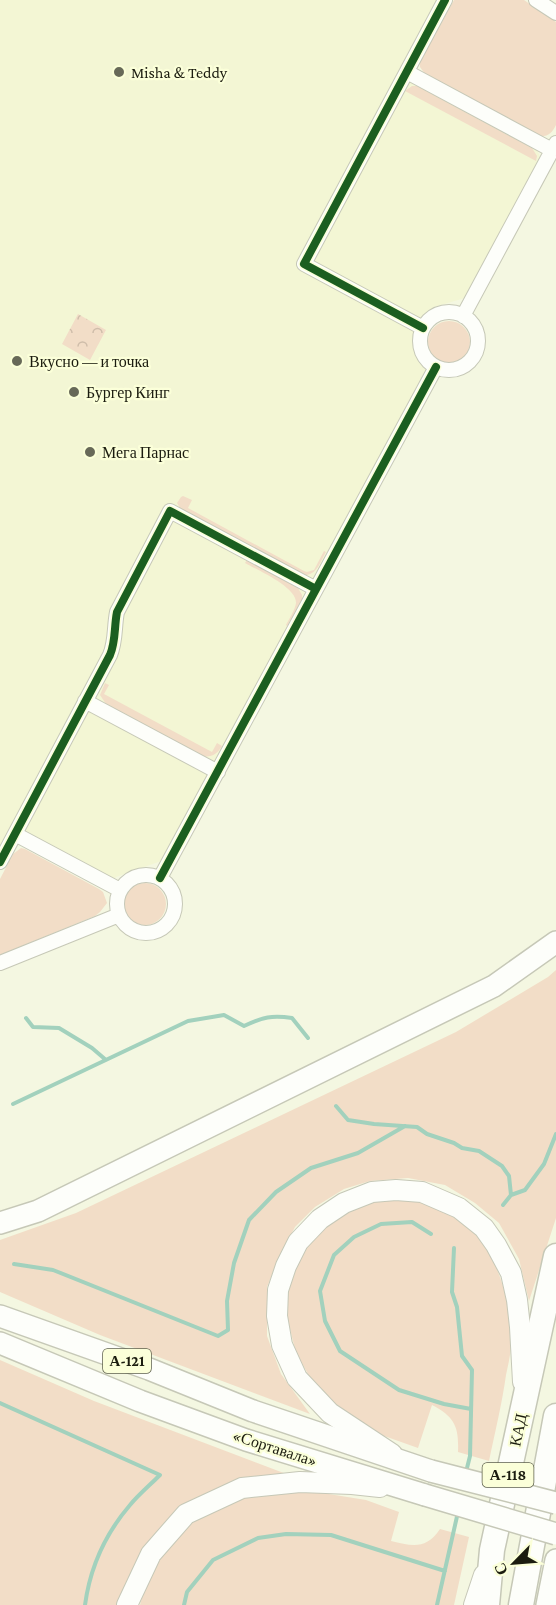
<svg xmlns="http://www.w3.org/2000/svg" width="556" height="1605" viewBox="0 0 556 1605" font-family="'Crimson Pro',serif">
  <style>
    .built { fill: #f3f6d4 }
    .green { fill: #f2ddc7 }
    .park { fill: url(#park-crowns) }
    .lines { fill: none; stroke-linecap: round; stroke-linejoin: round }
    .stream { stroke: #a2d1bd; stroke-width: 4 }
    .minor-casing { stroke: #c6c8b7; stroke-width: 16 }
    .primary-casing { stroke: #c6c8b7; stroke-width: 22 }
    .trunk-casing { stroke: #c6c8b7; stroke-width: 24 }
    .motorway-casing { stroke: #c6c8b7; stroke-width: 27 }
    .minor { stroke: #fdfefa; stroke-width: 14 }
    .primary { stroke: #fdfefa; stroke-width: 20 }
    .trunk { stroke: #fdfefa; stroke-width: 21 }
    .motorway { stroke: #fdfefa; stroke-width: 24 }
    .trunk-bridge-casing { stroke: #c6c8b7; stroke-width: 24; stroke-linecap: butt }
    .trunk-bridge { stroke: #fdfefa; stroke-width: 21 }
    .cycleway-casing { stroke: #fbffd9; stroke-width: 11 }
    .cycleway { stroke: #1b5e20; stroke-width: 8 }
    .poi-dot { fill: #676958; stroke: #fbffd9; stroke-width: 2 }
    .labels { text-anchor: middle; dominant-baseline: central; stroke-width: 4.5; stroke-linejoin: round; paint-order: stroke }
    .shield { fill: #fbffd9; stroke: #5e604c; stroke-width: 1.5 }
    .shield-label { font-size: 15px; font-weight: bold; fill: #1b1c0f }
    .poi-label { font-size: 16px; fill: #1b1c0f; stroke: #fbffd9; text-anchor: start }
    .street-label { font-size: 16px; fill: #1b1c0f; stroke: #fbffd9 }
  </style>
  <defs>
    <pattern id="park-crowns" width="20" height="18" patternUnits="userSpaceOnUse" patternTransform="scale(1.5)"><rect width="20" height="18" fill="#f2ddc7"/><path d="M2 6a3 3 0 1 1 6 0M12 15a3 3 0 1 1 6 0" fill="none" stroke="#cfbdaa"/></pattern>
  </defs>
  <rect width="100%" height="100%" fill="#f4f7e1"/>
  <!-- built -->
  <path class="built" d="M0,0H450L409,77L535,145L541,159L465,298L434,307L424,316L416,332L414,344L428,371L164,860L116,877L106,887L6,835L0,845Z"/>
  <!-- green -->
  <path class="green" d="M454,0H524L556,22V125C552,133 548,137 539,136L425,74L420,67V62Z
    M412,86H417L532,148L537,156L536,161L405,91Z
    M428 342a21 21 0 1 1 42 0a21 21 0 1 1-42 0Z
    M183,496L192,500L188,508L304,571L307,572L314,570L324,551L326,552C320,562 317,576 303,575L180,508L177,503L181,497Z
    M247,560L298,588L302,595V599L287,626L286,625C289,619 295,610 296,603C297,587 257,570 245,563Z
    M105,683L109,685L104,694L212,752L217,743L222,746C217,755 209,759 199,755L106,704L100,695Z
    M21,848L25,849L99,889L103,892L107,903L100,912L95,916L0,955V879L13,854Z
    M124 904a21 21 0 1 1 42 0a21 21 0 1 1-42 0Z
    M556,970V1218L529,1301L519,1259L499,1223L475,1203L445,1185L408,1178L370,1181L344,1189L315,1207L295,1227L280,1255L267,1287V1336L281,1374L310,1414L100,1335L0,1292V1240L76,1213L456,1032L548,977Z
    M387,1198C399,1199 419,1197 429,1201C487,1225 511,1283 511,1343C511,1354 508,1365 506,1375C502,1404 495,1432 489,1461L458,1452C459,1427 455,1417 432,1405L418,1448L373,1432L334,1406L312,1381L296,1353L285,1309L293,1267L312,1237L346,1210Z
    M0,1360L94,1401L289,1475L181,1508L135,1565L119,1605H0Z
    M310,1491L366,1500L399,1512L391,1541C412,1546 426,1550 440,1529L469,1537L454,1605H140C156,1546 199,1504 259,1494C275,1491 294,1492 310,1491Z"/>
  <!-- park -->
  <path class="park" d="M78,314L106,330L90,360L62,344Z"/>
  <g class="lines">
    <!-- stream -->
    <path class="stream" d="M26,1018L33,1027L59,1028L92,1048L106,1060
      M13,1104L188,1021L224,1015L244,1026C263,1017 272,1015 292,1018L308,1038
      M336,1106L348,1120L374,1124L417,1127L427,1134L454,1143L462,1148L479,1151L502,1166L509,1176L511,1195L503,1205
      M511,1195L525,1190L544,1164L556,1134
      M431,1234L412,1222L381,1224L354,1237L334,1255L320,1291L325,1321L340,1351L399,1390L444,1404L471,1409
      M454,1248L452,1292L457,1307L462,1356L472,1370L470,1456L466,1472
      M14,1264L53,1270L218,1336L228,1330L227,1301L234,1263L249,1220L276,1192L311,1168L358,1153L405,1126
      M0,1403L160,1475C150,1485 139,1494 130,1505C106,1533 90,1568 85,1605
      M184,1605L187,1592L213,1560L258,1538L286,1534L331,1535L445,1571
      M437,1605L458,1512"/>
    <defs>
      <path id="minor" d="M536,0L556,13
        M407,72L552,150
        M420 341a29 29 0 1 1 58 0a29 29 0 1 1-58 0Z
        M463,316L556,143
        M423,328L304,264L445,0
        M85,701L218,772
        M15,834L120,890
        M0,862L110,655C116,641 114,627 117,612L170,511L316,589
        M117 904a29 29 0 1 1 58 0a29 29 0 1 1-58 0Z
        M160,878L436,367
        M0,963L119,915"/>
      <path id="primary" d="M392,1454L330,1413L297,1378L282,1345L277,1316L278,1290L286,1266L298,1242L320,1219L344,1203L372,1192L396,1190L422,1192L459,1208L484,1228L496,1245L511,1273L517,1300L520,1327L523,1382
        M127,1605L151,1554L186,1514L242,1488L300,1482L352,1484L380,1487
        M474,1605L484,1575"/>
      <path id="trunk" d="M0,1223L38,1211L494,986L556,942
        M0,1316L149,1369L253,1411L431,1471
        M0,1343L140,1401L246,1440L425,1495
        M547,1605L556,1560"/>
      <path id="motorway" d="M487,1605L492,1550L556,1256
        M521,1605L556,1416"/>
    </defs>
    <!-- minor casing -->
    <use href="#minor" class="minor-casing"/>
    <!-- primary casing -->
    <use href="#primary" class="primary-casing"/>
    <!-- trunk casing -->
    <use href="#trunk" class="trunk-casing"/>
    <!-- motorway casing -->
    <use href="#motorway" class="motorway-casing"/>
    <!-- minor -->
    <use href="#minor" class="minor"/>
    <!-- primary -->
    <use href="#primary" class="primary"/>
    <!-- trunk -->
    <use href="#trunk" class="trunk"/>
    <!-- motorway -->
    <use href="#motorway" class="motorway"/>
    <defs>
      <path id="trunk-bridge" d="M431,1471L556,1503
        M425,1495L556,1534"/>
    </defs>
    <!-- trunk-bridge casing -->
    <use href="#trunk-bridge" class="trunk-bridge-casing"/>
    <!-- trunk-bridge -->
    <use href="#trunk-bridge" class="trunk-bridge"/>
    <defs>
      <path id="cycleway" d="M423,328L304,264L445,0
        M0,862L110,655C116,641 114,627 117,612L170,511L316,589
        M160,878L436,367"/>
    </defs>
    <!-- cycleway casing -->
    <use href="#cycleway" class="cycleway-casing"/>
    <!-- cycleway -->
    <use href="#cycleway" class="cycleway"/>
  </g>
  <!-- markers -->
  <g class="poi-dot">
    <circle cx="119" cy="72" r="6"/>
    <circle cx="17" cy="361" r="6"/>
    <circle cx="74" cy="392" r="6"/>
    <circle cx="90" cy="452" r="6"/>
  </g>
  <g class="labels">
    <!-- shield labels -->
    <g class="shield">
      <rect x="103" y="1349" width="48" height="24" rx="4.5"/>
      <rect x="482.5" y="1463" width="51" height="24" rx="4.5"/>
    </g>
    <g class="shield-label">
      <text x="127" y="1361">А-121</text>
      <text x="508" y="1475">А-118</text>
    </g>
    <!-- poi labels -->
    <g class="poi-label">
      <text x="131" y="72">Misha &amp; Teddy</text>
      <text x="29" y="361">Вкусно — и точка</text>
      <text x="86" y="392">Бургер Кинг</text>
      <text x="102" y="452">Мега Парнас</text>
    </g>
    <!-- street labels -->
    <g class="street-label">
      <text transform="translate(518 1430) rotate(-78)">КАД</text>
      <text transform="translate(275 1448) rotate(18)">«Сортавала»</text>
    </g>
  </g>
  <!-- north arrow -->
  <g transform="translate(514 1563) rotate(245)" stroke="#fbffd9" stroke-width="4.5" paint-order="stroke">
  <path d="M0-4.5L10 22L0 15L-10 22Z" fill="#1b1c0f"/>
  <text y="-9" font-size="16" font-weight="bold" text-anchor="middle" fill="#1b1c0f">С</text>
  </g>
</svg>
